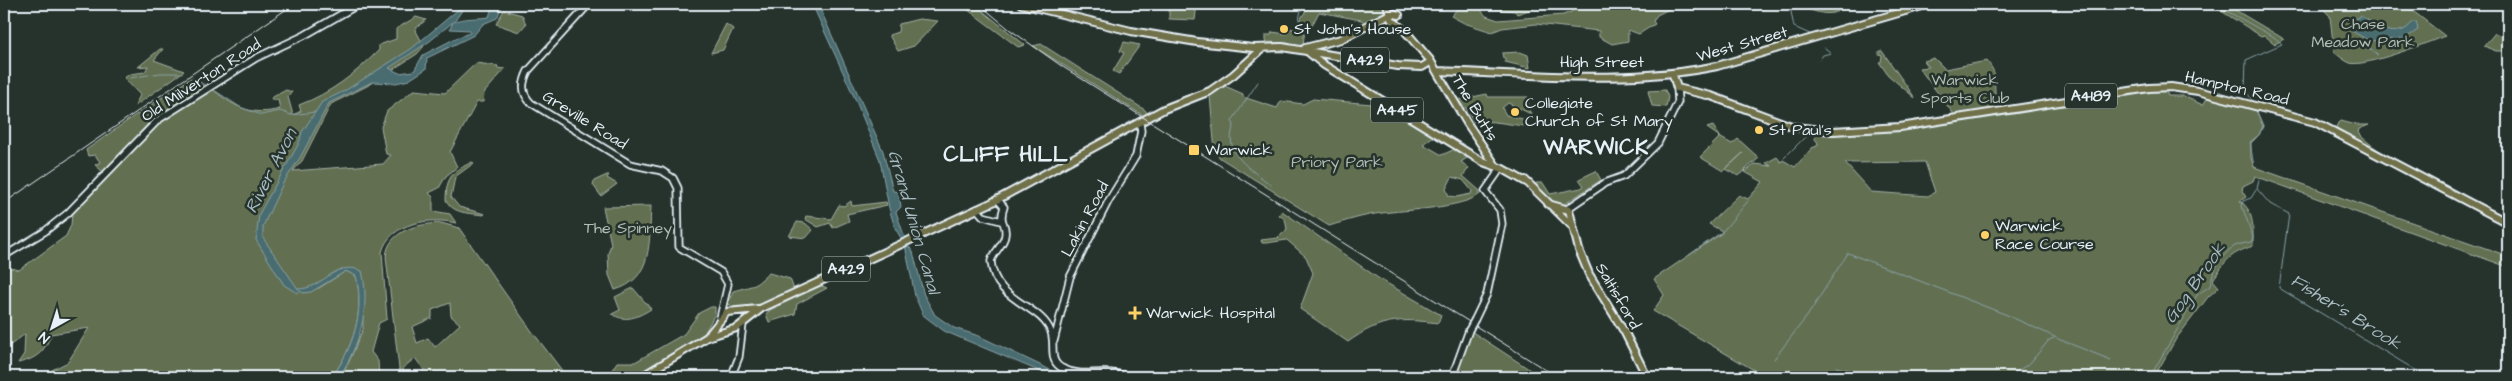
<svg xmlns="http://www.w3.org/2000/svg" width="2512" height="381" viewBox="0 0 2512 381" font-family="'Architects Daughter',sans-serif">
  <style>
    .green { fill: #626f51; stroke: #a5b0a4; fill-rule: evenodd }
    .water { fill: #4a6c70; stroke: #89a1a6; fill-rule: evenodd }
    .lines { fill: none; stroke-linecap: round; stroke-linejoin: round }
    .stream { stroke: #89a1a6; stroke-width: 1 }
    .river { stroke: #4a6c70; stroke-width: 6 }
    .secondary-casing { stroke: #e8f1f8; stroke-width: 9 }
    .primary-casing { stroke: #e8f1f8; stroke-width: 10 }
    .secondary { stroke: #26332d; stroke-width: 5.5 }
    .primary { stroke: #6f704a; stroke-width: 6 }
    .rail { stroke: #e8f1f8; stroke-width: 1 }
    .secondary-bridge-casing { stroke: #e8f1f8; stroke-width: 9; stroke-linecap: butt }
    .secondary-bridge { stroke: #26332d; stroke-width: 5.5 }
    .poi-dot { fill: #ffd166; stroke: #26332d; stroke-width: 2 }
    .labels { text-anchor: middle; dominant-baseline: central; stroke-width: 5; stroke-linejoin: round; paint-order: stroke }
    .shield { fill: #26332d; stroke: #aeb8bb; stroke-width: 1 }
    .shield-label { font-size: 15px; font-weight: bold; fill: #e8f1f8 }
    .park-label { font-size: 16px; fill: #b2bdb5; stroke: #26332d }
    .poi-label { font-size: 16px; fill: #e8f1f8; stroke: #26332d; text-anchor: start }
    .street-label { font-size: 16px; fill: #e8f1f8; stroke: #26332d }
    .water-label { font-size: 18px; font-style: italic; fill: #a9bcc2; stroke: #26332d }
    .district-label { font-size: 21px; font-weight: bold; letter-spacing: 1px; fill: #e8f1f8; stroke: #26332d }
  </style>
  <rect width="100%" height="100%" fill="#26332d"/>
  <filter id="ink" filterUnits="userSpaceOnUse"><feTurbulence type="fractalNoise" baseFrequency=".02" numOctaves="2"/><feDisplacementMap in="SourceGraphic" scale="10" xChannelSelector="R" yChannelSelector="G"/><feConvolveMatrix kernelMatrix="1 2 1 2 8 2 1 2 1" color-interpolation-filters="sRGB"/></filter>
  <g filter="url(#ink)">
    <!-- green -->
    <path class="green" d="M960,4H974L1025,45L1018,47Z
      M1185,4H1197L1195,20L1169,19V8L1184,9Z
      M1306,4H1382L1385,12L1368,24L1361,20L1319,12L1309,31L1305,30L1303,44L1266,42V35H1271L1272,32L1286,34L1287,28L1301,30L1299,29L1300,20L1308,7Z
      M1471,4H1476L1486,16L1498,20L1563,15L1571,12L1578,4H1679L1657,15L1653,21L1655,24L1639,34L1628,30V41L1612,44L1599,37V31L1536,24L1502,28L1492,32L1464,23L1451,16L1458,8L1465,6L1468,10Z
      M1489,4H1547L1517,14L1515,11L1494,9Z
      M1757,4H1848C1828,23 1816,8 1793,7C1779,6 1764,9 1750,10Z
      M2210,4H2225L2284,39L2275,44L2264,35L2261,36Z
      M2327,4H2404L2445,36C2429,42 2363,68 2350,63C2345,61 2339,56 2334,52L2330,16L2319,5Z
      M504,10L522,15L526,24L519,32L496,24Z
      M416,17L426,20L415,29L424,46L417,54L367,86L331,104L302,161L293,171L383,164L391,155L386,154L381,127L387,111L414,90L445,93L476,63L498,66L497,68L505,69L484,93L483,102H477L450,152L457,167L446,176L439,188L429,193L433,197V211L450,214L456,223C431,217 390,222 382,252L387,319L379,323L371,352L378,361L379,377H339L348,364L363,329L362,272L346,270L310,290L319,288L346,271L356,276C365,312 353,348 332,377H38L68,362L89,328L51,334C45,352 36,359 18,363L24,354L25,334L4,350V266L19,270L66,236L71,225L72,214L144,137L162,121L211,88C233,106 251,117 280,109L278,100L273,101L271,98L286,90L292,92L288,97L293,115L301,111L299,105C331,93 355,74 379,50V45L396,39V29Z
      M919,19L938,21L914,46L898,51L889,35L898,32L899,24Z
      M726,24L733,29L723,50L711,53Z
      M2495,33L2508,39V45L2504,51H2496L2484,46Z
      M1124,42L1140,45L1119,74L1113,71L1124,53L1120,51Z
      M1041,44L1145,110L1148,114L1147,118L1033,46Z
      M160,49H163L154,60L184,71L135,106L140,95L124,78L130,74L145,72L148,66L138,67Z
      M1879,51H1882L1915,98L1888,75L1879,62H1881L1882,56L1879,55Z
      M1520,52L1528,55L1530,68L1505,62V58H1503L1502,53Z
      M1934,58L1945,69L1987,61C1998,75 1994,77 1995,91C1995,98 1997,102 1996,108L1955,116L1919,68L1929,67L1924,61Z
      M191,78L205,87L150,122L143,119L148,124L103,172L95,165L100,162L95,155L88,156L86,150L137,114L143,118L139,113Z
      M1225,86L1243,94V97L1277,108L1281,101L1303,104L1313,99L1372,104L1377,100L1435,135L1423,144L1442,155L1457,148L1470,156L1461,162L1469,168L1463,176L1479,190L1480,194C1464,208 1405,210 1382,213C1364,215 1346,221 1329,226L1220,158L1215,152L1210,96ZM1452,177L1463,180L1472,191L1471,194L1457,197L1449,196L1446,189Z
      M1665,90L1668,97L1666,107L1652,106L1648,91Z
      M2144,91H2166L2168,96H2183L2203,105L2209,95L2255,108L2263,126L2259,135L2251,143V158L2254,167L2508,256V267L2255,176L2253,181L2243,186L2242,191L2246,197L2240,201C2255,211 2253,230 2253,246C2229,254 2226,260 2213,280L2219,287L2208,297L2176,339L2154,377H1754L1759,373L1653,311L1664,295L1654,279L1722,233V231L1709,224L1739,195L1748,199L1763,182L1745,172L1755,164L1771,166L1766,163L1777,157L1781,162L1783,160L1795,167L1812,148L1817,146L1818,143L1815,139L1814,132L1925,126ZM1925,162L1935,192L1928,196L1871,192L1845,163Z
      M1487,94L1488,97H1528L1529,110L1531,114L1508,103L1502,108L1506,115L1527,120L1524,126C1507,124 1491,120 1474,122L1468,111L1458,100Z
      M2341,121L2356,125H2369L2359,129L2358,133C2374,150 2396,161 2417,170L2413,172L2339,131L2336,126Z
      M1713,126L1721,138L1732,144L1738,139L1759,158L1738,176L1726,169L1743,153L1723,171L1700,157L1720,137L1707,128Z
      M472,162L474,163L455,177L451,197L459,207L485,214L483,215C469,213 453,214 446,200C446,177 452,172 472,162Z
      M1596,171L1601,180L1563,205C1550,205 1543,195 1534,186L1536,183H1543L1550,194L1581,188L1584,186L1579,179Z
      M607,175H609L607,178L617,184L601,196L593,185L594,181Z
      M851,201L852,206L886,202L887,205L847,214L849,221L833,228L830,223L818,227L805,219L806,216L831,219L839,205L844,206Z
      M651,206C649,239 654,279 615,290L609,275L608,254L611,244L603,207Z
      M1282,211L1378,278L1441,315L1438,323C1398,318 1380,319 1348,342L1300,309L1313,273L1306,257L1287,240L1266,243H1262L1261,240L1278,238L1287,229L1285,219L1279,215Z
      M797,222L805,223L813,230L806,238L789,236Z
      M441,223L459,228L531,330L567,377H416L424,370L415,358L403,368L404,377H400L386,257C388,230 418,224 441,223ZM450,303L451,316L460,324L435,347L428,338L417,343L412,327L432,318V310Z
      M769,273L790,279L795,292L778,297L764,305L733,308L728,303L733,291L755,285Z
      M820,285L827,288L797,304L795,314L769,322L766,314L770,310Z
      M633,288L651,309C638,317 625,323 612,314L620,310L615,297Z
      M711,307H715V314L704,334L637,377H607L617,362H635L684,334L699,313Z
      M1471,331L1541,377H1456Z"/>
    <!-- water -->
    <path class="water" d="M493,4H503L497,18L483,24L474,35L427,58L426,69L409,80L396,83L372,82L329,103L300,158L283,183L263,226V238L298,289C324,289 334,259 362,271C371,308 359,347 339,377H332C353,348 365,312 356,276L346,271L311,292L303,293L300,291L297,293L284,285L256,240L259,214L299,143L302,132L322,102L346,90L411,49L460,8L463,9L454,22C465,17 477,19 489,17ZM453,22L450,29L470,30V33L456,38L423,55L414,71L399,73L389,68L430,41Z
      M812,4H818L883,151L893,191L899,192L901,207L896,212L907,244L913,252L924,295L935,315L954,328L979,336L1065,377H1053L944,331L923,315L915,296L905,245L895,228L889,208L880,160L856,101Z
      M2360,16C2376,23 2384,36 2403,30C2409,28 2410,23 2416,21L2418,30L2404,39L2369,41V47L2378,55L2367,47H2362L2366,45V39L2350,30V22Z"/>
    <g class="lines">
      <!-- stream -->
      <path class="stream" d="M1785,4L1790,7L1794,27L1812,35
        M2214,4L2274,37L2282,44L2246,60L2245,89L2253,102
        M1297,30L1302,5
        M1820,59L1823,55L1831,53L1825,48
        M130,78L160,73H180
        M193,78L208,87
        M1258,82L1232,121L1234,125C1222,154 1251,169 1271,185
        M211,88L240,107L261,115L280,111L291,115L315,112
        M1784,158L1806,136
        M2254,167L2250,142L2259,135L2263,126L2256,109
        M2259,180L2257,189L2270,204L2289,214L2279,288L2427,377
        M1689,255L1723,231L1748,201
        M1843,261L1848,253L2007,315L2057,338
        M2058,339L2111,360
        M1774,359L1808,315L1842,262
        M1836,367L1878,377
        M2008,377L2030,363L2049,340L2054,338
        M2053,377L2063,370L2076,377
        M2150,377L2197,295L2210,286C2212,272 2222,253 2235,246C2240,244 2246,243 2251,242L2253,237L2242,206L2243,201L2251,198L2256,190"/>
      <!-- river -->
      <path class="river" d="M467,6L471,4"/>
      <defs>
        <path id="secondary" d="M589,4L528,71C522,83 521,93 531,103L630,164L662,171L673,178L678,188L679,247L721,272L728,284L720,318
          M998,200L1004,207C998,224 1007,222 1005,235C1004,245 994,251 991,261C994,302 1041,304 1051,332C1056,346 1047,362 1064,369C1083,379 1105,367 1128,377
          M977,209L983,216L1001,221
          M1567,209L1605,183L1624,176L1658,143L1678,102L1677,88
          M4,256L44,232L68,213L158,120L256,58L305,35L359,4
          M1475,319L1487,294L1502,224L1500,210L1485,191L1501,168
          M1054,341L1070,277L1109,200L1136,156L1141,131L1140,124
          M731,377L739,357L743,324
          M1452,377L1469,330"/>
        <path id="primary" d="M1021,4L1131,31L1197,42L1253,48L1282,47L1398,66L1422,67L1427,64
          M1387,4L1391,19L1406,32L1430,60L1467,123L1496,166
          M1305,48L1341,39L1392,13L1399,15
          M1307,51L1324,65L1483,162L1503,169L1526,182
          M1438,71C1532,74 1624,85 1717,66L1929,4
          M1673,75L1677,88L1711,96L1794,127L1833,131L1900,127L2149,88L2171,87L2198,91L2315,122L2508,223
          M1525,180L1571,225
          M1548,204L1569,210L1579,250L1589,274L1625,333L1647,377
          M707,337L737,328L762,308L993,202L1164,109L1210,91L1233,75L1263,48
          M641,377L707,337L727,312L758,309"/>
      </defs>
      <!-- secondary casing -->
      <use href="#secondary" class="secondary-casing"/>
      <!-- primary casing -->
      <use href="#primary" class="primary-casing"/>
      <!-- secondary -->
      <use href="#secondary" class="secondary"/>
      <!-- primary -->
      <use href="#primary" class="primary"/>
      <!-- rail -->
      <path class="rail" d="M979,4L1009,29L1063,67L1557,377
        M4,203L294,4"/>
      <defs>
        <path id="secondary-bridge" d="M1469,330L1475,319"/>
      </defs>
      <!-- secondary-bridge casing -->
      <use href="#secondary-bridge" class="secondary-bridge-casing"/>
      <!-- secondary-bridge -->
      <use href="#secondary-bridge" class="secondary-bridge"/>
    </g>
  </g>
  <!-- markers -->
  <g class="poi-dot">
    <circle cx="1284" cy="29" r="5"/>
    <circle cx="1515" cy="112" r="5"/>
    <circle cx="1759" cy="130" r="5"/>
    <rect x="1188" y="144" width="12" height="12" rx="2.5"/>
    <circle cx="1985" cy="235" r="5"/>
    <path d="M1132.5 305.5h5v5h5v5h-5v5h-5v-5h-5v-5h5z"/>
  </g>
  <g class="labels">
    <!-- shield labels -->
    <g class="shield">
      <rect x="1341" y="47.5" width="48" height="25" rx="4"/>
      <rect x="2065" y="83.5" width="52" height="25" rx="4"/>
      <rect x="1371" y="97.5" width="52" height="25" rx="4"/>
      <rect x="822" y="256.5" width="48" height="25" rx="4"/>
    </g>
    <g class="shield-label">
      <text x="1365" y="60">A429</text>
      <text x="2091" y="96">A4189</text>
      <text x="1397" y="110">A445</text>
      <text x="846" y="269">A429</text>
    </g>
    <!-- park labels -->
    <g class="park-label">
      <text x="2363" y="24">Chase<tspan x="2363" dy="18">Meadow Park</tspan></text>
      <text x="1965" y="80">Warwick<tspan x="1965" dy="18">Sports Club</tspan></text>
      <text x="1337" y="162">Priory Park</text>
      <text x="628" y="228">The Spinney</text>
    </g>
    <!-- poi labels -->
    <g class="poi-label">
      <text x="1294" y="29">St John's House</text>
      <text x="1525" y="103">Collegiate<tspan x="1525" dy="18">Church of St Mary</tspan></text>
      <text x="1769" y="130">St Paul's</text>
      <text x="1205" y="150">Warwick</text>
      <text x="1995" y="226">Warwick<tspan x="1995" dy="18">Race Course</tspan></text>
      <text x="1146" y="313">Warwick Hospital</text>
    </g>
    <!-- street labels -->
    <g class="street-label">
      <text transform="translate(1742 44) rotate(-16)">West Street</text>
      <text x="1602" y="62">High Street</text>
      <text transform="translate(201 80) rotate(-33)">Old Milverton Road</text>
      <text transform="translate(2237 88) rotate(13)">Hampton Road</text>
      <text transform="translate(1475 108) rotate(59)">The Butts</text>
      <text transform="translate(585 120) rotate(32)">Greville Road</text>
      <text transform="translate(1085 219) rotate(-62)">Lakin Road</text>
      <text transform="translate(1618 296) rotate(60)">Saltisford</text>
    </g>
    <!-- water labels -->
    <g class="water-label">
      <text transform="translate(271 171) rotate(-63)">River Avon</text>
      <text transform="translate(914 222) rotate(74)">Grand Union Canal</text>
      <text transform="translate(2195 283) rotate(-55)">Gog Brook</text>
      <text transform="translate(2346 312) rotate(32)">Fisher's Brook</text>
    </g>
    <!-- district labels -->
    <g class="district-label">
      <text x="1596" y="147">WARWICK</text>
      <text x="1006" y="154">CLIFF HILL</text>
    </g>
  </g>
  <!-- margin -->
  <rect width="2512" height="381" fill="none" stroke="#26332d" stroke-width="20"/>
  <rect x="10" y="10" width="2492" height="361" fill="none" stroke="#e8f1f8" stroke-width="2" filter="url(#ink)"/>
  <!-- north arrow -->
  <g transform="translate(52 328) rotate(219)" stroke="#26332d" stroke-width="4" paint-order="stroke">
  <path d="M0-4L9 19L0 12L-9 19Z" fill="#e8f1f8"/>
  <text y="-8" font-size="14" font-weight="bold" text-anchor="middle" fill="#e8f1f8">N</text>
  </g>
</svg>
